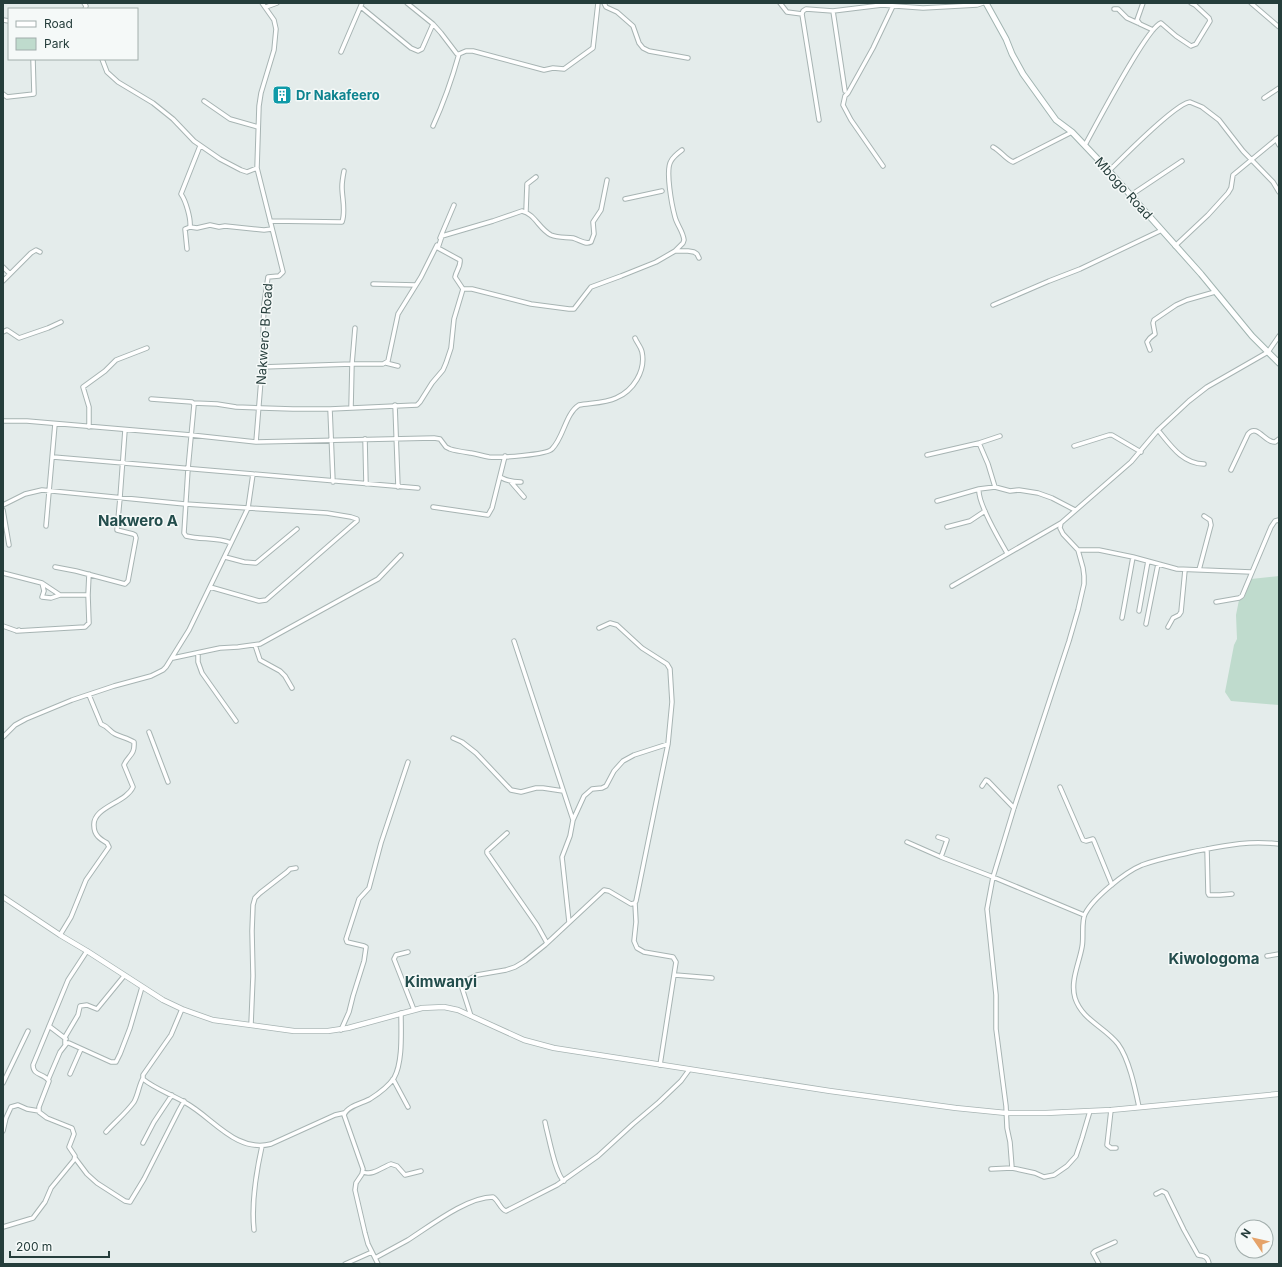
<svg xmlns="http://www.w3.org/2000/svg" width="1282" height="1267" viewBox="0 0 1282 1267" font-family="Inter,sans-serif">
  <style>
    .green { fill: #bfdbcd }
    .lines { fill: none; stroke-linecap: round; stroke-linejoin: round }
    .minor-casing { stroke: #a7b4b3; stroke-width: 5.5 }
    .tertiary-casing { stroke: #a7b4b3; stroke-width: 6 }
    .secondary-casing { stroke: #a1b4b1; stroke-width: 7 }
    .minor { stroke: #fff; stroke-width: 3.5 }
    .tertiary { stroke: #fff; stroke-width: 4.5 }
    .secondary { stroke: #fff; stroke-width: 5 }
    .labels { text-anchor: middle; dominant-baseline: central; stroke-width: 3; stroke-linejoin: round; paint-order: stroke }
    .culture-label { font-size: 13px; font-weight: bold; fill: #0d838f; stroke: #f5f9f8; text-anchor: start }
    .street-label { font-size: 13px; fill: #253d3b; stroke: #f5f9f8 }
    .quarter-label { font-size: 15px; font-weight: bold; fill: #234d4c; stroke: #f5f9f8 }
  </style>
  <rect width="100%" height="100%" fill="#e4eceb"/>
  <!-- green -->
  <path class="green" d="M1279,576V705L1231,701L1225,692L1234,645L1237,639L1236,615L1239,600L1244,598L1251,579Z"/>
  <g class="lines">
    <defs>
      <path id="minor" d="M84,3L86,6L85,9
        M407,3L433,24L441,33L457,54H459L466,51H473L544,70L553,68L564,69L593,48L598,3
        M604,3L606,7L617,12L633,26L639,43L643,48L649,51L688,58
        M780,3L787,12L802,14
        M1143,3L1137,20L1140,24L1153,30
        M1251,3L1279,27
        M266,7L277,3
        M361,7L411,48L418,51L422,49L433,24
        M1114,9H1118L1127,18L1138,23
        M833,11L845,91
        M3,20L9,21
        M341,52L362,3
        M102,59L107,72L118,82L153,103L173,119L194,141L220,159L241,170L247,172L257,168
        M3,94L7,97L34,94L33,59
        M1264,98L1279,88
        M204,101L230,119L258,127
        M819,120L802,14L803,11L806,9L833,11L882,5L923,8L977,5L983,3
        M433,126C444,102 452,79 459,54
        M1276,139L1279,145
        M1085,145C1095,127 1147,27 1161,23L1176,36L1191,46L1196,44L1210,21L1209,18L1195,5L1191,3
        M993,147C1001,151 1005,159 1013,162L1072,132
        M883,166L851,120L843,105L845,96L848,93L873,48L893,6
        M1109,171C1122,158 1176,103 1190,102L1202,107L1219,120L1243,151L1273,182L1279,192
        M607,180L601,210L593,222L594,234L591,242C585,245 580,240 573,238C566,237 558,238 551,235C539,229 535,214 522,211L493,221L442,236L438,248L460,260C461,266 456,271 455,277L463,289H472L531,304L569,309H574L591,287L621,276L656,262L675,251H688L694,252L697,254L699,258
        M1131,195L1182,161
        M625,199L662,191
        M526,211L527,184L536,177
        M270,221L342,222C346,211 342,198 342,187C342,182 343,176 344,171
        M190,227C191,219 186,201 181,194L200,146
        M440,238L454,205
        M1175,246L1208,215L1228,193L1231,188L1233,175L1279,137
        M187,249L185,229L190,227L197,228L210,225L219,227L225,226L264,230L272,229
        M675,251L683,243L684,240C683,231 677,225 675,217C672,206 665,170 671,161C673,157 678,153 682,150
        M3,267L10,274
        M3,281L31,253L36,250L40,252
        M373,284L416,285
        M993,305L1049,281L1080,269L1162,230
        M3,332L7,330L19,338L48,328L61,322
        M1150,350L1147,342L1150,338L1155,334L1153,323L1154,320L1176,305L1187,300L1215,292
        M386,363L398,366
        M262,367L352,364L355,328
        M151,399L192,402L193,403L217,404L236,407L293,409H330L417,405L420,402L432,383L443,370L446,363L451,348L454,319L463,289
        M193,403L194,405L188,469L184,533L186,536C201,540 217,537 231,543
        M395,405L398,487
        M351,408L352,364H383L388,361L398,314L421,277L437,245
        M330,409L333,482
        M3,421H27L191,435L256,442L434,438L440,439L446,447L450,449C456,451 464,452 471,453C477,454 483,456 489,457C498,458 547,455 552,449C564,437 565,414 579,405C590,403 606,403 616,398C633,391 646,371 642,352C641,347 637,343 635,338
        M89,427V407L83,387L105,371L116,360L147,348
        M1158,430C1171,446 1183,464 1204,464
        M365,439L366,484
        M256,442L262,367L264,304L268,277L279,276L283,272L257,168L259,106L261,93L274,50L276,29L274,20L262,3
        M979,443L988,464L995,487
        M1074,446L1109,435H1112L1141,452
        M927,455L979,443L1000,436
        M53,457L418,488
        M1231,470L1248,434C1257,423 1265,443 1275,442L1279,439
        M500,477C507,481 512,482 521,482
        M511,482L524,497
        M979,489C977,502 1000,541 1007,553
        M937,501L979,489L995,487L1010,491L1019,490L1038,493L1052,498L1075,510
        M3,505L25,494L42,490L185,504L327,513L351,517L357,519V521L266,600L259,601L210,587
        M433,507L488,515L492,508L505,456
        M3,510L9,545
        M46,526L55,424
        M947,527L970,521L985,511
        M1078,550H1099L1133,557L1177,569L1251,572
        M225,557L244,562L256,563L297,529
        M55,567L76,571L125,584L128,581L136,538L135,535L133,534L117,530L120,498L125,430
        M1199,570L1211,525L1210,520L1204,516
        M3,573L42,583L60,595H88
        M42,583L44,591L42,597L51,598L60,595
        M952,586L1061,523
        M1216,602L1239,598L1242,596L1271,527L1275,521L1279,520
        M1139,611L1148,561
        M1122,618L1133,557
        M1146,624L1158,564
        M3,626L17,631L19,630
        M1168,627L1173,618L1179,615L1181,612L1185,570
        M17,631L85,627L89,623L88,595L89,574
        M514,641L573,820
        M255,645L260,660L280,671L285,676L292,688
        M198,653V662L202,673L236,721
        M173,658L220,648L238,647L260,644L378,579L401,555
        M149,732L168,782
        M3,737L15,725L26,719L72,700L114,686L151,676L163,670L166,667L189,630L248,508L253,474
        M453,738L462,742L476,753L511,790L521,792L536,788H543L563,791
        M982,786L986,780L988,781L1014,808
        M1060,787L1083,840L1086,841L1093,839L1094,841L1112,885
        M507,833L487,851V853L537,925L547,943
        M938,837L947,840L941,857
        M907,842L941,857L993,877L1084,915
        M1207,849L1208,893L1209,895H1220L1232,894
        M635,903L636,922L634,941L637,948L644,952L673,957L676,962L660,1065
        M569,922L562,857L570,836L573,820L584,796L592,789L602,788L606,786L614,771L623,761L634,755L668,744
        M60,935L71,917L86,880L109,847L107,843C100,839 94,835 94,826C92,807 126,803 133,787L124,765C128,755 135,756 134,742C128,738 121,737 115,734C109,731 109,727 101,724L89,695
        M408,952L396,955L394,959L414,1010
        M1267,956L1279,954
        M675,975L712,978
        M182,1009L171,1035L143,1075V1079C155,1089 173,1095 186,1103C213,1118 236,1153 271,1144L335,1115L344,1113
        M471,1016L462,988L465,981L477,975L506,970L515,967L525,961L545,945L604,890L609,891L631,904L635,903L636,901L668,744L672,702L670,669L667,664L642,648L617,625L610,623L599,628
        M251,1025L253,976L252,931L253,905L255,898L260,893L287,872L290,869L296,868
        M49,1026L66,1039
        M341,1030L349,1012L353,996L364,961L366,947L364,946L347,942L346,939L359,899L369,888L381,843L408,762
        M65,1044V1037L78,1015L80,1006L87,1005L97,1009L124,976
        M70,1074L81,1049
        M393,1079L408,1107
        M48,1080L60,1052L67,1043H69L111,1062H116L120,1054L130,1028L142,987
        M3,1083L28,1031
        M1139,1107C1135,1088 1129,1059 1118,1044C1105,1027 1082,1020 1075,998C1070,981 1079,964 1082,947C1084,938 1081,922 1085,914C1093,898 1125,872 1142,865C1158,859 1175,856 1192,852C1223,846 1247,840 1279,844
        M1111,1110L1107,1145L1111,1148H1116
        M545,1122L546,1127C549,1138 556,1176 564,1181
        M3,1131L6,1118L11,1107L18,1105L27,1109L39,1111
        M106,1132C115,1122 126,1113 134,1102C138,1095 139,1085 143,1078
        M143,1143L154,1122L172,1095
        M75,1158L87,1174L97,1183L125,1201L130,1202L144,1179L179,1110L184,1101
        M1012,1168L1010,1142L1007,1128L1006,1106L996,1029V995L987,909L993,877L1014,808L1069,641L1078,610L1084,584V576L1083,568L1078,550L1063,534L1060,528L1061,523L1131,462L1158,430L1189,401L1207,387L1268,352L1279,336
        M991,1169L1012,1168L1035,1173L1044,1177L1054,1175L1067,1166L1076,1156L1082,1138L1090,1111
        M363,1172C373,1176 382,1167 391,1164L397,1166L405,1175L421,1171
        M1156,1194L1162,1191L1166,1193L1184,1230L1198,1255C1205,1256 1208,1257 1209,1264
        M3,1227L33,1218L45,1202L51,1188L74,1160L75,1156L69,1147L74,1134L72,1128L47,1118L39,1112V1107L49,1081C44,1073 33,1076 33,1065L68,980L87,951
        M254,1230C251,1202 256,1173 262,1146
        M375,1258C386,1252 397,1246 408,1240C430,1226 467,1197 493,1197C499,1201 500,1209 506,1211L557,1185L598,1156L633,1124L659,1102L681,1081L689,1070
        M345,1264L372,1252
        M378,1264L368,1244L365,1233L355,1190L356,1183L362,1174L363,1169L344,1115C347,1106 363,1103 370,1099C378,1094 388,1087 394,1078C403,1062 401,1032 401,1013
        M1099,1264L1093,1253L1095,1251L1115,1242"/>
      <path id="tertiary" d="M3,897L60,935L87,951L163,1000L182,1009L213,1020L294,1031H328L348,1028L422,1008L444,1007L458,1010L524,1040L554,1048L830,1091L956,1108L1006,1113H1046L1111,1110L1279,1094"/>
      <path id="secondary" d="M986,3L1006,39L1012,54L1023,74L1056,120L1072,132L1109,171L1201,274L1252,336L1279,363"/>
    </defs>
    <!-- minor casing -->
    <use href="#minor" class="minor-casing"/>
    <!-- tertiary casing -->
    <use href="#tertiary" class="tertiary-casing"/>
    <!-- secondary casing -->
    <use href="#secondary" class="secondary-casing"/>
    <!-- minor -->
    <use href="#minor" class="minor"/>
    <!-- tertiary -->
    <use href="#tertiary" class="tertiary"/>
    <!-- secondary -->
    <use href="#secondary" class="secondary"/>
  </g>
  <!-- icons -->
  <defs>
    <symbol id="building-square" viewBox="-11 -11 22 22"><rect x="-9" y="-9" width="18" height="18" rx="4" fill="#0f9aa8" stroke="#f5f9f8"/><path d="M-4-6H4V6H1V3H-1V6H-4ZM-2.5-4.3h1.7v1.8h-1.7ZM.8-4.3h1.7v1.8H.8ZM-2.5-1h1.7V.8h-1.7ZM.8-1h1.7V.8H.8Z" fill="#fff"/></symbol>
  </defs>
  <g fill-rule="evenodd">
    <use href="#building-square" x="271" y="84" width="22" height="22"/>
  </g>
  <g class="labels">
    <!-- culture labels -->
    <g class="culture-label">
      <text x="296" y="95">Dr Nakafeero</text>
    </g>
    <!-- street labels -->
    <g class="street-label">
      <text transform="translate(1124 188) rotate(48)">Mbogo Road</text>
      <text transform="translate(264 334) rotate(-86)">Nakwero B Road</text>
    </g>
    <!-- quarter labels -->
    <g class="quarter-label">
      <text x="138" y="520">Nakwero A</text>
      <text x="1214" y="958">Kiwologoma</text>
      <text x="441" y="981">Kimwanyi</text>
    </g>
  </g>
  <!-- border -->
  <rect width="1282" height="1267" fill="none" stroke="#253d3b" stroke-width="8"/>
  <!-- legend -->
  <rect x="8" y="8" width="130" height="52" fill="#f5f9f8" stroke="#a2aeac"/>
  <rect x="16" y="21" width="20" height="6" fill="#ffffff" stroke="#a2aeac"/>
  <text x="44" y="28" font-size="12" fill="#253d3b">Road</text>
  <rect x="16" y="38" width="20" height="12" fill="#bfdbcd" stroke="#a2aeac"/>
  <text x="44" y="48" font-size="12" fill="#253d3b">Park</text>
  <!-- north arrow -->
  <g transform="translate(1254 1239) rotate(304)"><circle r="19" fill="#f5f9f8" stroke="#a2aeac"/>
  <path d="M0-3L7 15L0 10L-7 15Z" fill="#e5a36a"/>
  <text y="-6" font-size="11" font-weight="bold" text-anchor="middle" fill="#253d3b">N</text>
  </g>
  <!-- scale -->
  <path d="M10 1251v6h99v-6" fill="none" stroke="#253d3b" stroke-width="2"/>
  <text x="16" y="1251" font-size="12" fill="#253d3b" stroke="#f5f9f8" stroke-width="3" paint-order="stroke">200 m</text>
</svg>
